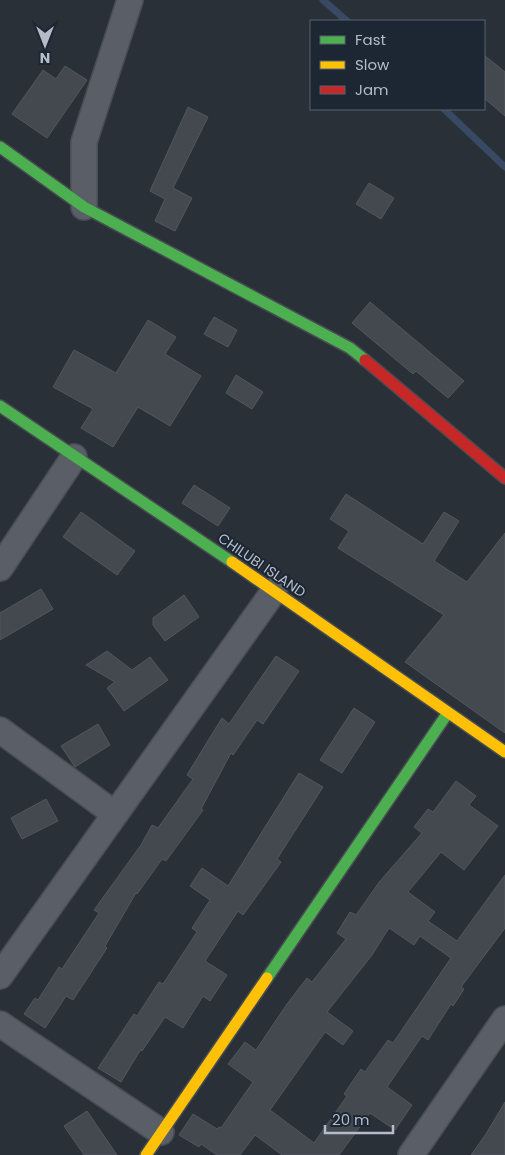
<svg xmlns="http://www.w3.org/2000/svg" width="505" height="1155" viewBox="0 0 505 1155" font-family="Poppins,sans-serif">
  <style>
    .lines { fill: none; stroke-linecap: round; stroke-linejoin: round }
    .stream { stroke: #384963; stroke-width: 7 }
    .building { fill: #444950; stroke: #52575f; fill-rule: evenodd }
    .street-casing { stroke: #484c53; stroke-width: 28 }
    .fast-casing { stroke: #484c53; stroke-width: 14 }
    .slow-casing { stroke: #484c53; stroke-width: 14 }
    .jam-casing { stroke: #484c53; stroke-width: 14 }
    .street { stroke: #5a5e66; stroke-width: 25 }
    .fast { stroke: #4caf50; stroke-width: 11 }
    .slow { stroke: #ffc107; stroke-width: 11 }
    .jam { stroke: #c62828; stroke-width: 11 }
    .labels { text-anchor: middle; dominant-baseline: central; stroke-width: 4; stroke-linejoin: round; paint-order: stroke }
    .street-label { font-size: 14px; fill: #b4bcc9; stroke: #1d2633 }
  </style>
  <rect width="100%" height="100%" fill="#2a3038"/>
  <g class="lines">
    <!-- stream -->
    <path class="stream" d="M323,0L347,21
      M444,109L505,167"/>
  </g>
  <!-- building -->
  <path class="building" d="M484,55L505,72V116L484,98Z
    M65,66L87,80L47,138L12,114L43,70L56,79Z
    M188,107L208,117L173,188L192,198L175,231L155,221L165,199L150,191Z
    M369,183L394,198L381,219L356,204Z
    M370,302L464,381L448,398L416,371L413,374L352,323Z
    M214,317L237,330L228,347L204,334Z
    M148,320L176,337L165,354L201,376L170,426L138,407L113,447L81,428L93,409L53,387L74,350L116,373Z
    M236,375L263,392L252,409L226,393Z
    M194,485L230,508L218,526L182,503Z
    M346,494L423,544L444,512L459,521L434,561L467,582L505,533V733L405,662L444,615L338,548L349,531L330,519Z
    M81,512L135,551L117,575L63,537Z
    M41,589L53,609L0,640V613Z
    M184,595L199,617L165,641L153,625V618Z
    M107,651L132,670L150,657L168,680L124,711L107,688L115,682L86,665Z
    M276,656L299,671L263,724L257,720L233,755L231,753L201,809L203,810L166,861L162,859L137,894L136,893L105,946L107,948L73,1000L66,996L45,1028L24,1014L35,998L38,1000L59,967L62,969L99,913L94,910L141,845L152,825L158,828L193,779L187,775L222,718L229,724Z
    M354,708L375,722L342,773L320,760Z
    M98,724L110,745L75,767L61,746Z
    M299,773L323,787L277,859L281,862L243,915L238,911L205,961L227,975L210,1001L203,996L183,1028L165,1017L142,1051L141,1049L121,1082L98,1068L134,1014L137,1016L159,982L163,984L197,932L192,928L210,900L190,886L202,868L228,886Z
    M456,781L476,796L469,805L498,826L464,870L441,852L408,892L435,912L428,921L457,941L505,875V928L461,987L464,989L453,1006L451,1004L428,1040L422,1036L387,1087L412,1105L395,1130L370,1113L339,1155H282L255,1135L240,1155H217L201,1144L199,1147L179,1135L193,1114L217,1129L219,1127L221,1128L253,1082L228,1064L245,1042L256,1050L287,1004L307,978L312,982L346,939L337,933L350,912L356,915L380,881L422,833L414,827L428,809L433,812ZM389,928L414,945L420,936L451,958L393,1043L388,1040L365,1072L361,1069L344,1094L347,1096L314,1143L270,1110L325,1032L343,1045L353,1031L327,1012L372,955Z
    M46,799L58,821L22,839L11,818Z
    M505,1102V1155H471L486,1134Z
    M87,1111L117,1155H84L64,1126Z"/>
  <g class="lines">
    <defs>
      <path id="street" d="M84,207V142L130,0
        M0,568L74,457
        M0,730L115,814
        M0,976L274,591
        M0,1024L161,1132
        M411,1155L505,1019"/>
      <path id="fast" d="M0,147L84,207L350,348L365,360
        M0,406L232,562
        M267,978L447,714"/>
      <path id="slow" d="M232,562L505,752
        M146,1155L267,978"/>
      <path id="jam" d="M365,360L505,478"/>
    </defs>
    <!-- street casing -->
    <use href="#street" class="street-casing"/>
    <!-- fast casing -->
    <use href="#fast" class="fast-casing"/>
    <!-- slow casing -->
    <use href="#slow" class="slow-casing"/>
    <!-- jam casing -->
    <use href="#jam" class="jam-casing"/>
    <!-- street -->
    <use href="#street" class="street"/>
    <!-- fast -->
    <use href="#fast" class="fast"/>
    <!-- slow -->
    <use href="#slow" class="slow"/>
    <!-- jam -->
    <use href="#jam" class="jam"/>
  </g>
  <g class="labels">
    <!-- street labels -->
    <g class="street-label">
      <text transform="translate(262 565) rotate(34)">CHILUBI ISLAND</text>
    </g>
  </g>
  <!-- legend -->
  <rect x="310" y="20" width="175" height="90" fill="#1d2633" stroke="#59626f"/>
  <rect x="320" y="36" width="25" height="8" fill="#4caf50" stroke="#59626f"/>
  <text x="355" y="45" font-size="15" fill="#b4bcc9">Fast</text>
  <rect x="320" y="61" width="25" height="8" fill="#ffc107" stroke="#59626f"/>
  <text x="355" y="70" font-size="15" fill="#b4bcc9">Slow</text>
  <rect x="320" y="86" width="25" height="8" fill="#c62828" stroke="#59626f"/>
  <text x="355" y="95" font-size="15" fill="#b4bcc9">Jam</text>
  <!-- north arrow -->
  <g transform="translate(45 45) rotate(180)" stroke="#1d2633" stroke-width="4" paint-order="stroke">
  <path d="M0-4L9 19L0 12L-9 19Z" fill="#b4bcc9"/>
  <text y="-8" font-size="14" font-weight="bold" text-anchor="middle" fill="#b4bcc9">N</text>
  </g>
  <!-- scale -->
  <path d="M325 1125v8h68v-8" fill="none" stroke="#b4bcc9" stroke-width="2.5"/>
  <text x="332" y="1125" font-size="15" fill="#b4bcc9" stroke="#1d2633" stroke-width="4" paint-order="stroke">20 m</text>
</svg>
